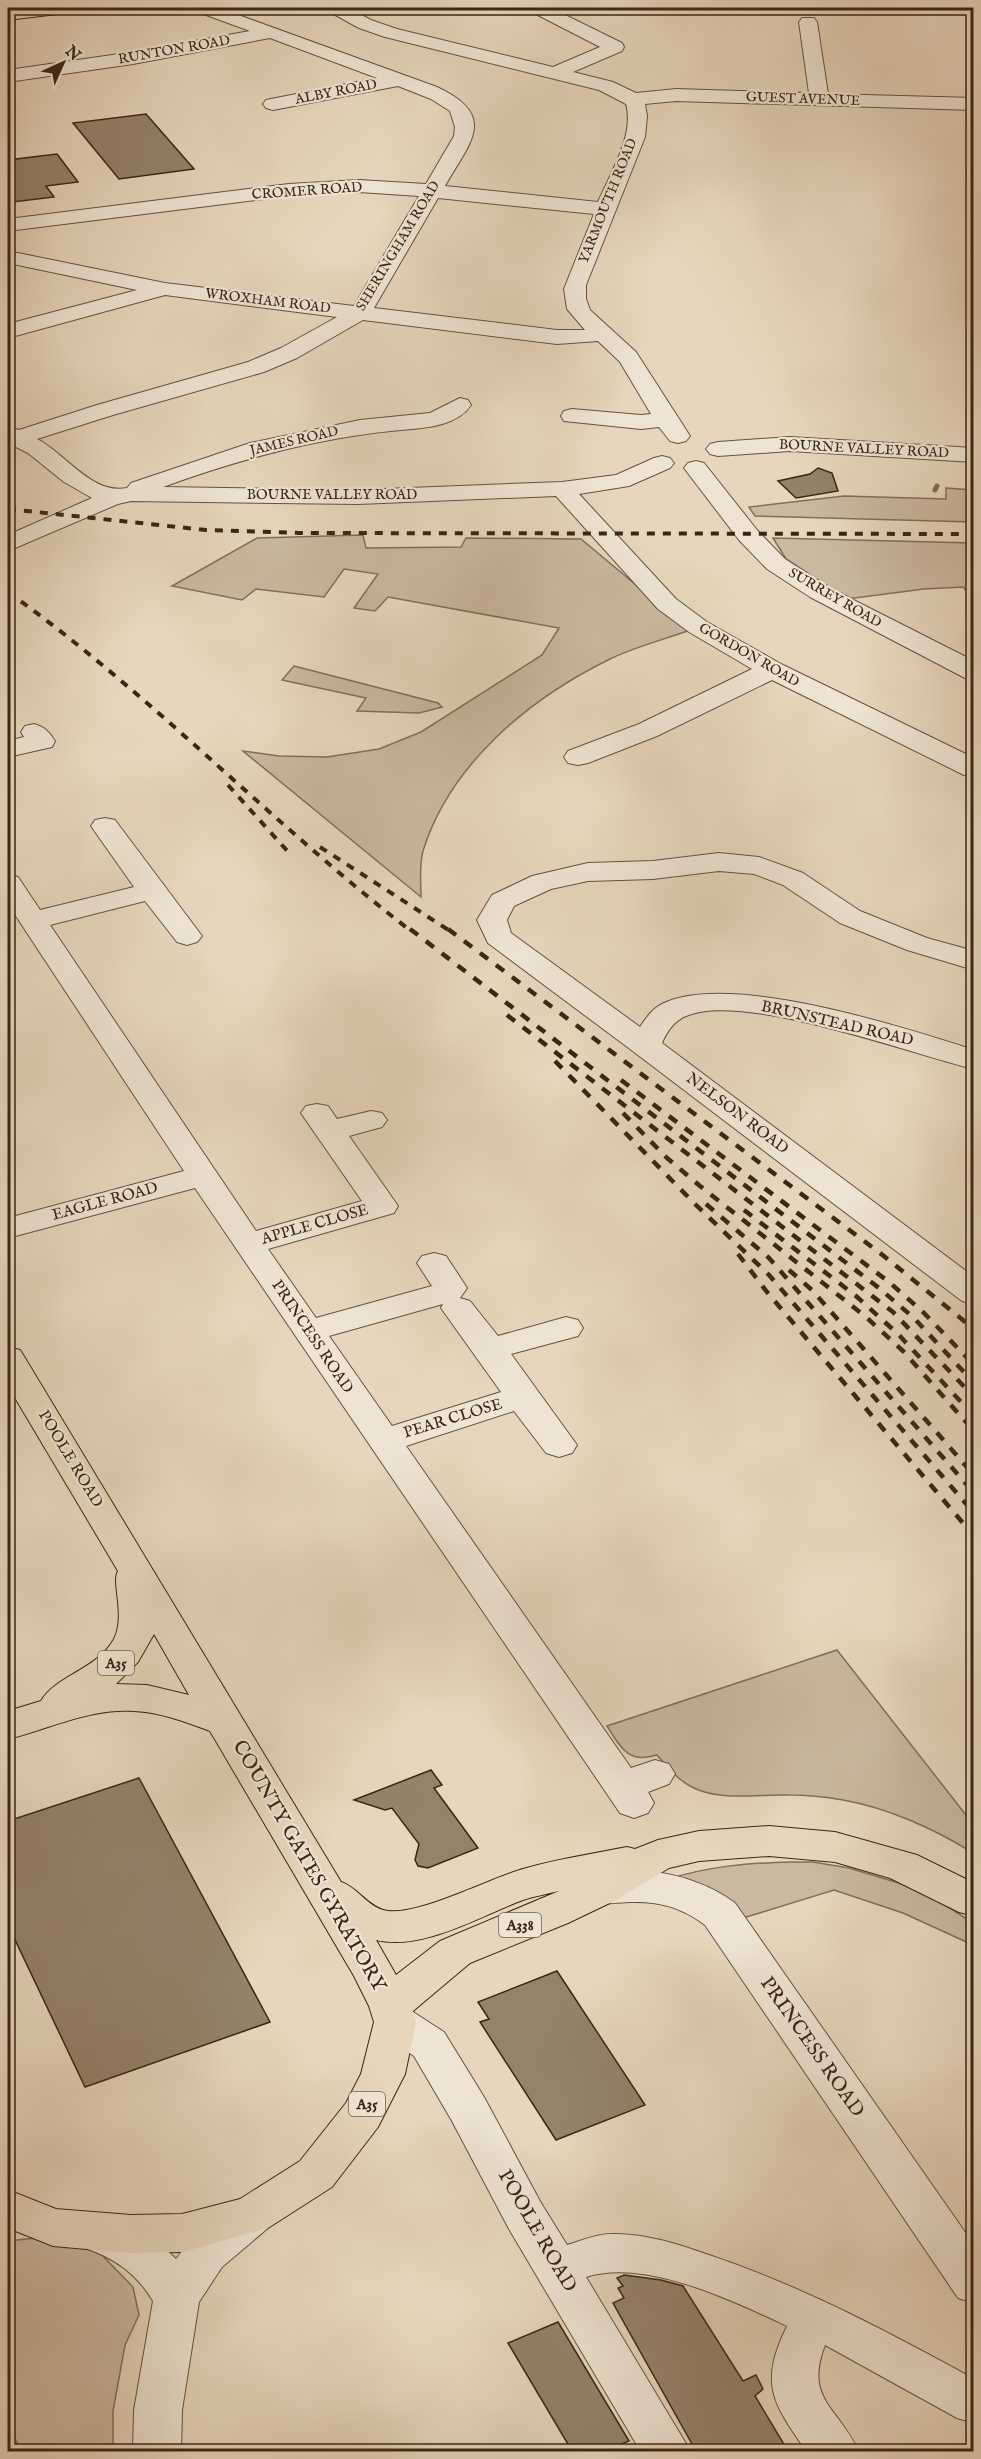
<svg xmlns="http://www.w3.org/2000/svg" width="981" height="2459" viewBox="0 0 981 2459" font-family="'IM FELL English',serif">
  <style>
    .green { fill: #cab8a0; stroke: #826f5a; stroke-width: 1.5 }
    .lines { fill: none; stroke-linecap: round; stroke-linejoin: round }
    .stream { stroke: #7e6c58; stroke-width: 5 }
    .building { fill: #94826c; stroke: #3a2615; stroke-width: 1.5 }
    .minor-casing { stroke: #65523f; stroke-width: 2 }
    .major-casing { stroke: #3a2615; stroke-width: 2 }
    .highway-casing { stroke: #3a2615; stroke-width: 2 }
    .minor { fill: #efe4d4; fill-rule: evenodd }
    .major { fill: #e7d6bd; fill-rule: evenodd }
    .highway { fill: #e7d6bd; fill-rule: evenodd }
    .rail-far1 { stroke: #3a2615; stroke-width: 4; stroke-dasharray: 8 8; stroke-linecap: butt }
    .rail { stroke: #3a2615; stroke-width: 4.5; stroke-dasharray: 10 10; stroke-linecap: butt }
    .labels { text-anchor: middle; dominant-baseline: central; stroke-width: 4.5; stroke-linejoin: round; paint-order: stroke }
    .far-street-label { font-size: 14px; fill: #3a2615; stroke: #efe4d4 }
    .shield { fill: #efe4d4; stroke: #705f4e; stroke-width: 1.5 }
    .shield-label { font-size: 15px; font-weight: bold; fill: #3a2615 }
    .street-label { font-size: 16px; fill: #3a2615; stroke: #efe4d4 }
    .near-street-label { font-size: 20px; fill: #3a2615; stroke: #efe4d4 }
  </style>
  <rect width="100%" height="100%" fill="#e7d6bd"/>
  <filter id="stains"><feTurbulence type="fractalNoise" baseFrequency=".00333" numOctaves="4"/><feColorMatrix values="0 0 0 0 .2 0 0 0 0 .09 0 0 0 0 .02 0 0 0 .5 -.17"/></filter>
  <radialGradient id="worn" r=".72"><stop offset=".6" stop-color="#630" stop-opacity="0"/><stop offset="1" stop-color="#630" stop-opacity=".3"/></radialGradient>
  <!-- green -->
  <path class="green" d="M946,488L973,490V522L755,516L749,507L844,496L946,499Z
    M363,535L366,548L461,547L466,538L581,539L690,630C663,640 634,647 608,660C529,699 450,764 423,851C419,865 421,883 421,897L243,751L279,756L327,757L379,749L421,732L542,655L559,628L388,597L375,611L354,608L378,574L344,569L324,597L256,589L242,600L172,586L257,538Z
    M773,538L973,543V599L963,587L924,589L847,599L786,559Z
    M294,666L438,703L442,707L419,713L357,711L366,698L282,680Z
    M837,1650L973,1824V1853C935,1829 888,1808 843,1800C826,1797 806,1795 788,1795C757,1794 718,1802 690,1786C676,1778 667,1767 657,1755C628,1764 621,1748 607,1726Z
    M791,1862H813L849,1868L922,1890L973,1923V1945L903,1913L834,1890L740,1919L666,1880C707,1866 749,1863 791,1862Z
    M45,2237L99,2252L133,2287L139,2315L125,2345L113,2411V2451H21L12,2432L8,2434V2241Z"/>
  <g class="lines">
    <!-- stream -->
    <path class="stream" d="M935,490L937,486"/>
  </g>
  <!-- building -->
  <path class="building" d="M146,114L194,169L119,179L73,123Z
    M57,154L78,182L46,186L54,197L13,202L8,195V160Z
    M818,468L832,473L838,491L796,498L778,481L810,474Z
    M431,1770L442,1785L434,1788L478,1848L428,1868L418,1866L415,1860L419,1844L392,1808L385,1810L354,1800Z
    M139,1778L270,2022L85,2087L8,1925V1821Z
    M557,1971L645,2105L556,2140L480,2022L489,2019L478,2002Z
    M624,2275L661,2280L683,2286L743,2381L756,2375L763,2389L755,2396L788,2451H696L613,2303L624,2298L618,2288L623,2286L617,2278Z
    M558,2322L586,2369L629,2441L604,2451H572L508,2343Z"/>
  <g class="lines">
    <defs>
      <path id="minor" d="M195,8H219L437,87C499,116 470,142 445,186L598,202C610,174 635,135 626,104L599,90L385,37L359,28L330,12L327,8H348L371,20L397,29L553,67L600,47L532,12L529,8H551L622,43L624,47L622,51L573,72L613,82L636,93L676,89L809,93L799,22L802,18H814L817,22L828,94L974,98V110L676,101L645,104L647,116L645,137L586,285V299L590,310L636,352L690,436L686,441L678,443L670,441L659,427L641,429L564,421L561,416L564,411L572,409L641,415L651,414L620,362L598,341L557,344L363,320L297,358L264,372L113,415L37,439C66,454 92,495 127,488L131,483L250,443L360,420L430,413L460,398L468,400L471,405C455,429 417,428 391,431C313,439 237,460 163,487L358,490L562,482L616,475L654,458L662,456L670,458L674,463L670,468L629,486L579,494L676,599L707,622L781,664L974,758V777L964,775L772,680L657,736L588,763L578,765L568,763L564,757L568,751L639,724L752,669L689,632L658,609L556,496L358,504L131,501L118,504L8,551V535L92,498L64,482L28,453L8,443V427L19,430L97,405L248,362L281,348L337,317L165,295L8,338V324L137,290L8,263V251L165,283L354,306L419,196L359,192L289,196L8,231V219L289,184L359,180L426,184L454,136L455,127L450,111L431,99L398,86L273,110L266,108L263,104L266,100L377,78L270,38L133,64L8,82V70L133,52L250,31L198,12ZM438,198L594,214L564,289L567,309L585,330H557L374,308Z
        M790,437L974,448V462L790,451L718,456L710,454L706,449L710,444L718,442Z
        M696,461L704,463L757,530L785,559L828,587L974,661V680L965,678L810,597L767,569L739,540L684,468L688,463Z
        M34,724C45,727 49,732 55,741L52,747L8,757V741L24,737L21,732L25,726Z
        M105,818L115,820L202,936L197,942L187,945L177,942L145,901L50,925L256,1231L362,1201L301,1113L306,1106L317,1104L328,1106L337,1119L371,1111L382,1113L387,1120L382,1127L349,1136L398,1206L394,1213L268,1249L316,1318L432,1286L417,1263L422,1256L434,1253L446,1256L467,1288L460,1298L470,1301L498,1336L566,1317L578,1320L583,1328L578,1336L511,1354L577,1445L572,1453L559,1457L546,1453L514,1411L406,1446L631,1768L655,1760L669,1764L675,1774L669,1784L648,1792L654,1803L648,1813L634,1818L620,1813L195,1188L8,1238V1218L184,1171L8,904V874L18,877L40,910L134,887L91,826L95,820ZM443,1304L441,1308L501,1392L392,1426L329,1336Z
        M719,853L759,857L803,873L860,911L927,938L974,951V970L907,950L840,923L783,885L754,874L719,871L653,879L588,881L551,889L514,906L507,920L511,933L640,1027C646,1018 652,1009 662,1004C728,971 903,1027 974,1050V1069C911,1054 742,991 686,1016C674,1021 667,1031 662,1043L974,1277V1304L962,1301L634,1052L488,943L477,920L492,895L532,876L588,863L653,861Z
        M649,1871C681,1875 709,1884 735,1903L974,2245V2303L958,2298L705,1925C681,1907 659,1901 629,1902C613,1903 601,1905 586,1900L580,1889L586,1878L601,1874Z
        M395,2005L410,2010L444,2032L484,2097L541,2203L567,2245C581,2241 596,2234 611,2234C644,2233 678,2244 709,2255C802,2286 888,2332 974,2379V2423L957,2418L825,2345C804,2400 838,2406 859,2452H807C772,2402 759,2384 787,2326C734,2301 645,2258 586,2277L691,2452H641L509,2229L452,2121L414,2056L380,2034L374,2022L380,2010Z
        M252,2196L268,2202L275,2215L268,2228L222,2267L199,2302L182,2410L181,2452H133L134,2410L153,2301C136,2273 116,2259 85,2248L78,2235L85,2222L101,2216L154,2238L176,2259C195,2234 222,2207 252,2196Z"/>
      <path id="major" d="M25,8H74L71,12L65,13L8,20V10Z"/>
      <path id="highway" d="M8,1347L20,1350L25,1358L341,1882C357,1887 366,1905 383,1910C413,1919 490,1878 523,1869C557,1859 592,1854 627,1847L635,1849L658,1840L699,1831L769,1826L835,1832L917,1855L974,1883V1916L959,1912L890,1878L835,1862L769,1856L699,1861L669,1868L616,1900L568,1923L470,1963L413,2011L416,2022L405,2074L378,2127L332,2187L268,2228L182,2252L131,2253L53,2246L8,2228V2190L56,2209L131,2215L182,2214L240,2199L300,2161L346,2103L361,2074L374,2022L369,2006L354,1976L210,1731C186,1722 160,1712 134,1711C90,1708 49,1729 8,1739V1711L41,1701C55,1676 98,1669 114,1639C126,1615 111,1583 118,1571L8,1386ZM154,1634L189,1695L147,1685L116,1684L138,1662ZM559,1891L440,1941L396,1975L376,1940C423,1951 480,1916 523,1900C535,1896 547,1894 559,1891Z"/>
    </defs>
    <!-- minor casing -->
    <use href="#minor" class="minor-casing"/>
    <!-- major casing -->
    <use href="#major" class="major-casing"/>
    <!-- highway casing -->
    <use href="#highway" class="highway-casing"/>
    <!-- minor -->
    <use href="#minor" class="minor"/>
    <!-- major -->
    <use href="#major" class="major"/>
    <!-- highway -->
    <use href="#highway" class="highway"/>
    <!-- rail-far1 -->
    <path class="rail-far1" d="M8,509L206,530L300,533L974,534
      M8,592C151,694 272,824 411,931
      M228,785L290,854
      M320,847L450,931"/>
    <!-- rail -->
    <path class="rail" d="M410,929L879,1288L914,1318L974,1383
      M448,929L880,1253L974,1329
      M507,1015L893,1312L974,1397
      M555,1061L695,1204L769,1275L974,1513
      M621,1080L889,1282L924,1313L974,1365
      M623,1113L667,1158L700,1186L866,1317L903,1351L974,1431
      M706,1204L769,1258L974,1493
      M744,1210L856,1296L898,1334L974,1416
      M738,1254L767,1292L974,1536
      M789,1270L812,1290L974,1475"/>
  </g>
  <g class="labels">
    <!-- far-street labels -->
    <g class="far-street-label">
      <text transform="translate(174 50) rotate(-10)">RUNTON ROAD</text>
      <text transform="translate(336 92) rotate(-11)">ALBY ROAD</text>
      <text transform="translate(803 99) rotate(2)">GUEST AVENUE</text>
      <text transform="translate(307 191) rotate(-4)">CROMER ROAD</text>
      <text transform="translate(608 201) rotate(-68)">YARMOUTH ROAD</text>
      <text transform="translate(398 246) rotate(-59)">SHERINGHAM ROAD</text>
      <text transform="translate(268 301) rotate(7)">WROXHAM ROAD</text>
      <text transform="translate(294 441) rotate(-13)">JAMES ROAD</text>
      <text transform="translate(864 449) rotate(3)">BOURNE VALLEY ROAD</text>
      <text x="332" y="495">BOURNE VALLEY ROAD</text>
      <text transform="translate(835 598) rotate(30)">SURREY ROAD</text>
      <text transform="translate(749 655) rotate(30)">GORDON ROAD</text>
    </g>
    <!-- shield labels -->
    <g class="shield">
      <rect x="98" y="1651" width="36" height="24" rx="4.5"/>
      <rect x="499" y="1913" width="42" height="24" rx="4.5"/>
      <rect x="349" y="2092" width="36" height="24" rx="4.5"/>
    </g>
    <g class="shield-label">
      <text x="116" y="1663">A35</text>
      <text x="520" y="1925">A338</text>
      <text x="367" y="2104">A35</text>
    </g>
    <!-- street labels -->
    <g class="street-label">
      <text transform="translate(837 1024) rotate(13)">BRUNSTEAD ROAD</text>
      <text transform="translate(737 1114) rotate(37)">NELSON ROAD</text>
      <text transform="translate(105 1202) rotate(-15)">EAGLE ROAD</text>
      <text transform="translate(315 1225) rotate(-16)">APPLE CLOSE</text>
      <text transform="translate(312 1337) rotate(56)">PRINCESS ROAD</text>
      <text transform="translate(453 1419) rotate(-17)">PEAR CLOSE</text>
      <text transform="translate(70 1459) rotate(59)">POOLE ROAD</text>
    </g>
    <!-- near-street labels -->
    <g class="near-street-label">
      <text transform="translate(309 1866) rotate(60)">COUNTY GATES GYRATORY</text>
      <text transform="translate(812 2047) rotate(55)">PRINCESS ROAD</text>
      <text transform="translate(537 2231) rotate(60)">POOLE ROAD</text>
    </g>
  </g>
  <!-- margin -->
  <rect width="981" height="2459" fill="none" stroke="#e7d6bd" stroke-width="30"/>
  <rect x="9" y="9" width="963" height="2441" fill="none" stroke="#3a2615" stroke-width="3"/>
  <rect x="15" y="15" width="951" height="2429" fill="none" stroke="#3a2615" stroke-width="1.5"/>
  <!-- north arrow -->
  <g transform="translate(63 63) rotate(45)" stroke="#efe4d4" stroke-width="4.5" paint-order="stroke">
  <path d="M0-4.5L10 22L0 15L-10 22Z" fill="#3a2615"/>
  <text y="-9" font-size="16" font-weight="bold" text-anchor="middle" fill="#3a2615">N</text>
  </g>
  <rect width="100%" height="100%" filter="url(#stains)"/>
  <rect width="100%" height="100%" fill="url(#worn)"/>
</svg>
